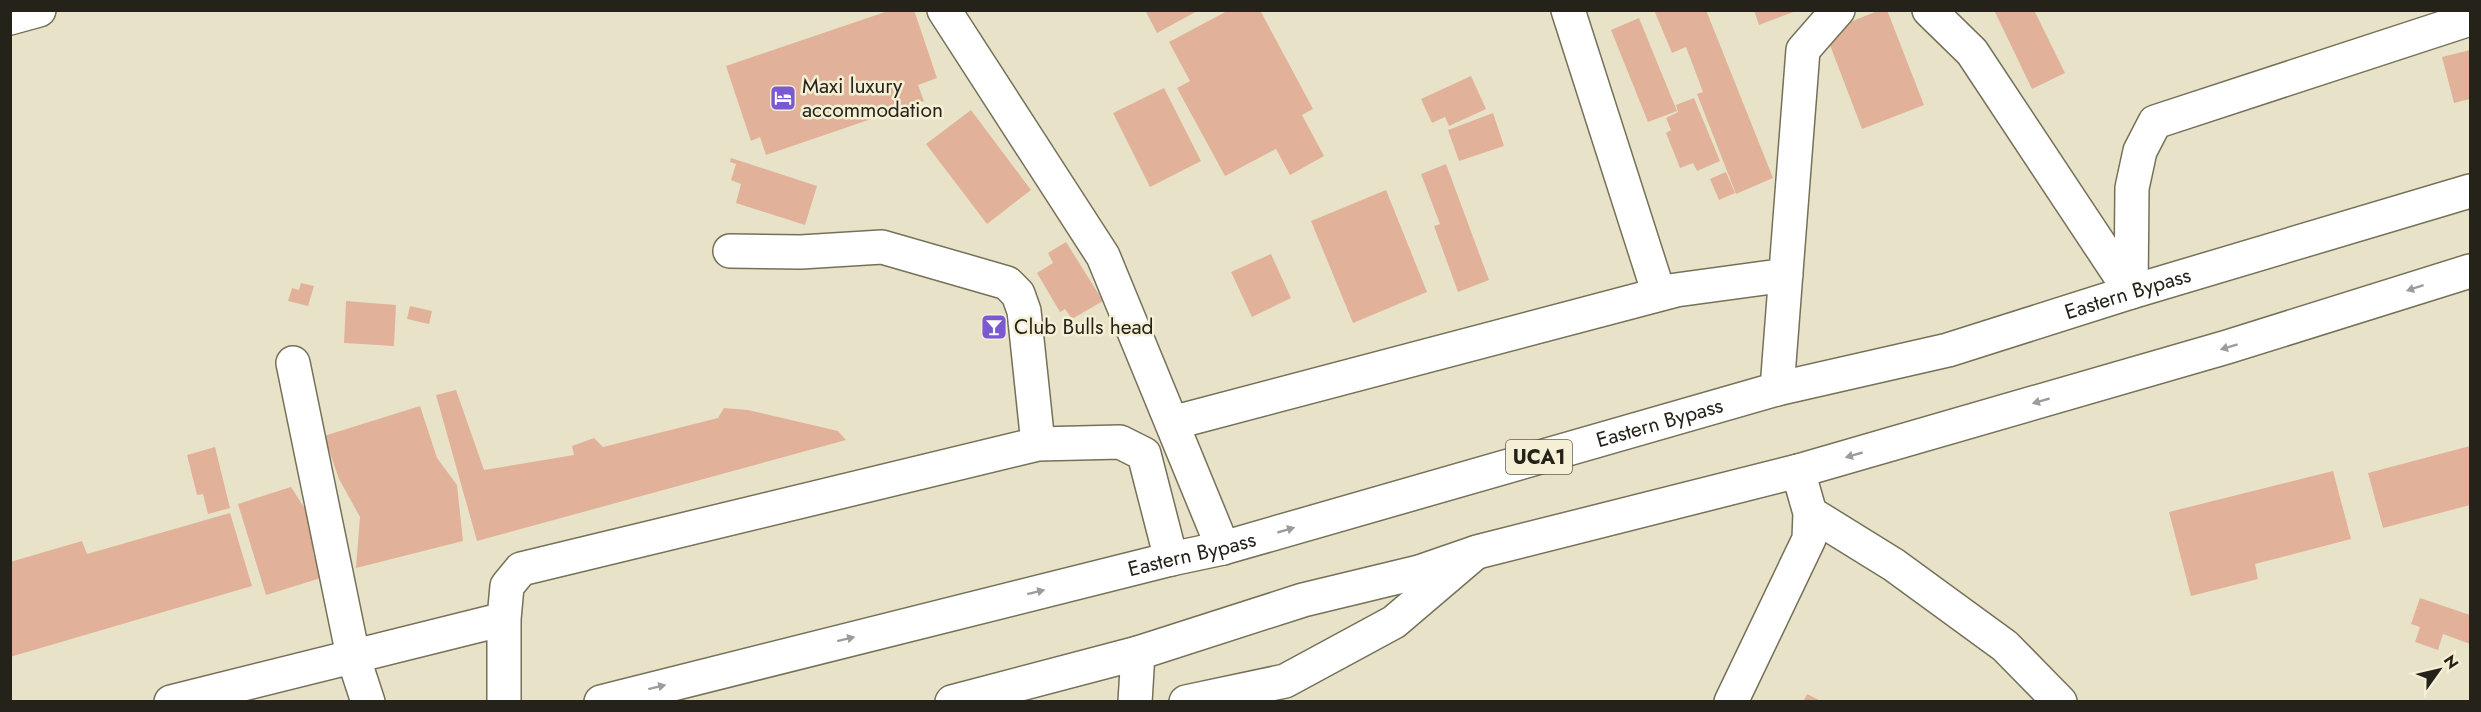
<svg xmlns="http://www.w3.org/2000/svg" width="2481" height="712" viewBox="0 0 2481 712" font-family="Jost,sans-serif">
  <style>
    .building { fill: #e1b299 }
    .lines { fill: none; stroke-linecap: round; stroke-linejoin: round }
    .minor-casing { stroke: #757159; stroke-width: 36 }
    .major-casing { stroke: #757159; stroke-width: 36 }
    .minor { stroke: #fff; stroke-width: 33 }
    .major { stroke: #fff; stroke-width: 33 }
    .oneway { fill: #9c9c98 }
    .labels { text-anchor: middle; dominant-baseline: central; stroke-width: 5; stroke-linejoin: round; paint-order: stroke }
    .shield { fill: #f5f0d5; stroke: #636051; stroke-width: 1.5 }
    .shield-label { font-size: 20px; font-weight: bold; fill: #242219 }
    .poi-label { font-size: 21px; fill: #242219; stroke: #f5f0d5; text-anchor: start }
    .street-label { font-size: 21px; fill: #242219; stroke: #f5f0d5 }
  </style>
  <rect width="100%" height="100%" fill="#e8e3c8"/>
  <!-- building -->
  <path class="building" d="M891,10H914L937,78L918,85L924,101L766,155L760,137L751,141L726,66Z
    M1145,10H1199L1157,33Z
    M1229,10H1260L1313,109L1302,115L1324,156L1290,175L1276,149L1225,176L1177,88L1190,81L1169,42Z
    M1654,10H1706L1773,178L1736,194L1697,94L1703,92L1686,47L1672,53Z
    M1754,10H1796V11L1759,25Z
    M1880,10H1887L1924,105L1862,129L1825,32Z
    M1994,10H2034L2065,73L2032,89Z
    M1639,18L1677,111L1648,122L1611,30Z
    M2470,50V99L2454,103L2442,57Z
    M1471,76L1486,109L1449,126L1445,117L1432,123L1421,99Z
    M1164,88L1201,161L1150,187L1113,113Z
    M1694,98L1720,161L1697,171L1693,163L1680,168L1666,133L1671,130L1666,118L1678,112L1676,105Z
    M971,110L1031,190L987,224L926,144Z
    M1493,113L1504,146L1459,161L1448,130Z
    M731,158L817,186L805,225L736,203L741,184L731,180L736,164L730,162Z
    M1446,164L1489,280L1458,292L1434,226L1440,224L1421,174Z
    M1726,172L1735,193L1719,200L1710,179Z
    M1386,190L1427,292L1353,323L1311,221Z
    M1066,242L1103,301L1072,319L1065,309L1060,312L1037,273L1053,263L1048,253Z
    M1271,254L1291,298L1252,317L1231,272Z
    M301,283L314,286L308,306L288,301L292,288L299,290Z
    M346,301L396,305L394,346L344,343Z
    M410,306L432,311L429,324L407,319Z
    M456,390L484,470L574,455L572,446L594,438L603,447L718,418L724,408L748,410L838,431L846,440L477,541L436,395Z
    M420,406L437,458L457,485L463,541L356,568L360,517L339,479L324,436Z
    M2470,446V505L2383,528L2368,473Z
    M215,447L230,508L208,514L203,494L197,495L187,455Z
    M2333,471L2351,539L2255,564L2258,579L2191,596L2169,512Z
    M291,487L317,527L313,553L321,578L266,595L238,504Z
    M230,513L252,586L10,657V562L82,541L87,554Z
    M2420,598L2470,615V644L2443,634L2438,650L2415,642L2420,627L2411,624Z
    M1807,694L1823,702H1803Z"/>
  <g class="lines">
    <defs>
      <path id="minor" d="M944,10L1103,256L1223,548
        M1568,10L1659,294
        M1929,10L1972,52L2131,292
        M10,18L39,10
        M730,251L801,252L882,247L1007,283L1018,294L1024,311L1038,444
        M2131,292L2132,188L2140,151L2155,122L2470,19
        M293,363L353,656L368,702
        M1777,389L1803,50L1838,10
        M1172,423L1676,290L1786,275
        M1810,513L1894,565L2005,646L2060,702
        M171,702L504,619
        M504,702V619L507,586L521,569L1038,444L1120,442L1144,454L1171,559
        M1135,702L1138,653
        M1186,702L1285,681L1394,622L1475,553
        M1731,702L1809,539L1810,513L1798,471"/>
      <g id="major">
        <path id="s1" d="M601,702L1171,559L1223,548L1777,389L1948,350L2131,292L2470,191"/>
        <path d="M952,702L1138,653L1303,600L1419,572L1477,552L1798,471L2227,347L2470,271"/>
      </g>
    </defs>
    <!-- minor casing -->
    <use href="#minor" class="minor-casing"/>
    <!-- major casing -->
    <use href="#major" class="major-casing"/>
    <!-- minor -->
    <use href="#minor" class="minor"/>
    <!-- major -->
    <use href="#major" class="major"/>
  </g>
  <!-- one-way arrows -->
  <defs><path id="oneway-solid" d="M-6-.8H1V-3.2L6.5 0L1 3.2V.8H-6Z" transform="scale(1.5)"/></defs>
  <g class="oneway">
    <use href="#oneway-solid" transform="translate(2415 288) rotate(162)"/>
    <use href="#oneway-solid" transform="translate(2229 347) rotate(163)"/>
    <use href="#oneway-solid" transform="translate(2041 401) rotate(164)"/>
    <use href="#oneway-solid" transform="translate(1854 455) rotate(164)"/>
    <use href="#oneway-solid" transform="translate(1286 530) rotate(-16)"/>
    <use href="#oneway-solid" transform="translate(1036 592) rotate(-14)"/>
    <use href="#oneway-solid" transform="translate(846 639) rotate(-14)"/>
    <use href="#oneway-solid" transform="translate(657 687) rotate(-14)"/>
  </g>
  <!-- icons -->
  <defs>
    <symbol id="hotel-square" viewBox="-11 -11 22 22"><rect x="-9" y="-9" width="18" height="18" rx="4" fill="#7a59d3" stroke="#f5f0d5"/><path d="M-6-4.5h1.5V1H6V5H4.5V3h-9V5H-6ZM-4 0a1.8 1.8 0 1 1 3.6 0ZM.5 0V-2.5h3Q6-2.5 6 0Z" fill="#fff"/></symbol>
    <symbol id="bar-square" viewBox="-11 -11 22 22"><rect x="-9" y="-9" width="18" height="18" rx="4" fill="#7a59d3" stroke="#f5f0d5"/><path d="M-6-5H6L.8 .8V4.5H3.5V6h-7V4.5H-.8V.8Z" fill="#fff"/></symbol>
  </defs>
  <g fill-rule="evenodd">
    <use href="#hotel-square" x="768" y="83" width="30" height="30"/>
    <use href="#bar-square" x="979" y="312" width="30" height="30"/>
  </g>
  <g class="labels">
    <!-- shield labels -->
    <rect class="shield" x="1506" y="440" width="66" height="34" rx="4.5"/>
    <g class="shield-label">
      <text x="1539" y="457">UCA1</text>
    </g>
    <!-- poi labels -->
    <g class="poi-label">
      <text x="802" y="86">Maxi luxury<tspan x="802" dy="24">accommodation</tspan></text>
      <text x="1014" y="327">Club Bulls head</text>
    </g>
    <!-- street labels -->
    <g class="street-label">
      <text stroke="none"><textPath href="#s1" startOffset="1581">Eastern Bypass</textPath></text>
      <text stroke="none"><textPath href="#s1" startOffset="1095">Eastern Bypass</textPath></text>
      <text stroke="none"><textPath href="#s1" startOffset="609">Eastern Bypass</textPath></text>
    </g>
  </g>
  <!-- border -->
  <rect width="2481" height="712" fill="none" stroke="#242219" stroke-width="24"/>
  <!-- north arrow -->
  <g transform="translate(2439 670) rotate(56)" stroke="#f5f0d5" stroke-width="4.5" paint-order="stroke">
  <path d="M0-4.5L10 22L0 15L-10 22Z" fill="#242219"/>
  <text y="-9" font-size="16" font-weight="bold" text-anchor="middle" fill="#242219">N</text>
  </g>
</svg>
